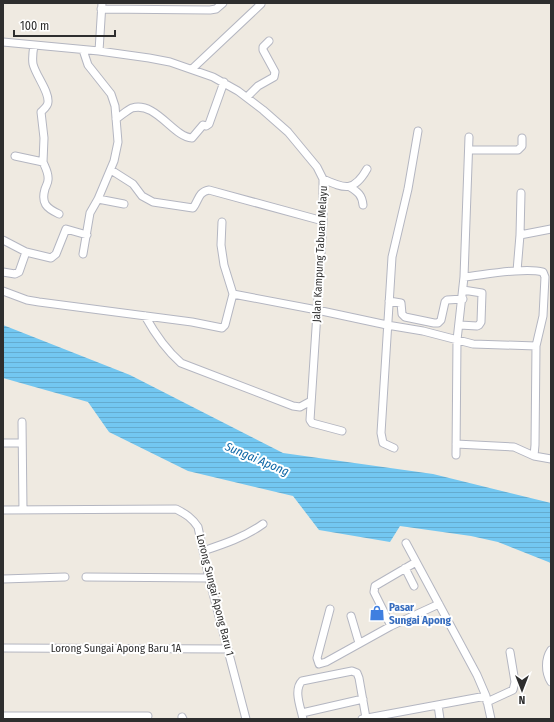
<svg xmlns="http://www.w3.org/2000/svg" width="554" height="722" viewBox="0 0 554 722" font-family="'Fira Sans Condensed',sans-serif">
  <style>
    .water { fill: url(#water-rules) }
    .lines { fill: none; stroke-linecap: round; stroke-linejoin: round }
    .minor-casing { stroke: #b4b6c1; stroke-width: 9 }
    .minor { stroke: #fff; stroke-width: 7 }
    .labels { text-anchor: middle; dominant-baseline: central; stroke-width: 4; stroke-linejoin: round; paint-order: stroke }
    .street-label { font-size: 11px; fill: #2e2e2e; stroke: #fff }
    .shop-label { font-size: 11px; font-weight: bold; fill: #366cbe; stroke: #fff; text-anchor: start }
    .water-label { font-size: 12px; font-style: italic; fill: #0b65a5; stroke: #fff }
  </style>
  <defs>
    <pattern id="water-rules" width="6" height="5" patternUnits="userSpaceOnUse"><rect width="6" height="5" fill="#73c7f1"/><path d="M0 2.5h6" fill="none" stroke="#64abcf"/></pattern>
  </defs>
  <rect width="100%" height="100%" fill="#efeae1"/>
  <!-- water -->
  <path class="water" d="M3,325L130,375L283,453L433,474L551,503V563L498,542L471,536L400,526L390,542L319,530L293,496L188,471L109,432L88,402L3,378Z"/>
  <g class="lines">
    <defs>
      <path id="minor" d="M101,9L210,10L216,9L223,3
        M3,42L99,51L149,58L170,62L213,77L238,91L263,110L288,132L317,167L323,179V221L310,420L312,423L342,431
        M99,51L102,3
        M192,69L261,4
        M247,97L258,86L274,77L275,72L263,50V47L269,41
        M116,119C121,116 127,110 132,108C156,101 173,137 192,138L203,125L206,126L209,124L224,82
        M469,150H518L522,146V138
        M15,156L43,162L44,138L41,112C44,109 48,106 48,102C49,91 36,76 33,64C32,58 33,51 34,45
        M43,162C45,167 49,173 48,180C48,183 46,186 45,189C41,203 46,208 59,214
        M111,170L133,184L142,196L153,202L193,208C199,200 198,192 209,190L323,221
        M323,179C345,189 354,192 367,169
        M350,187C358,192 362,195 363,205
        M98,199L124,204
        M520,235L551,229
        M3,240L26,252L51,258L56,254L66,229L87,235
        M83,254L90,213L98,199L114,161L118,142L115,106L111,94L88,65L83,50
        M517,271L520,235L521,193
        M3,272L15,274L19,272L26,252
        M3,291L27,300L39,302L192,322L222,328L225,325L233,294L224,265L221,245L222,222
        M233,294L317,310L387,325L423,331L473,344L536,346
        M389,301L401,303L402,314L405,317L434,323H438L441,320L445,302L447,300L463,299
        M145,316C155,334 165,349 181,363L293,406L300,407L311,401
        M460,325L477,326L479,325L481,322L482,293L463,290
        M22,422L23,510
        M3,443H22
        M456,444L514,447L534,456L535,445L536,346L543,316L545,277L543,272C525,267 484,275 464,277
        M394,448L383,443L381,433L392,257L408,189L418,131
        M456,455L457,340L464,277L469,137
        M534,456L551,459
        M3,510L176,509C186,514 192,518 198,527L209,578L246,719
        M406,543L477,675L486,696L491,719
        M203,551C224,544 245,537 263,524
        M405,568L414,586
        M86,577L209,578
        M3,579L65,577
        M330,609L317,658L319,664L326,662L391,626L439,604
        M351,616L359,643
        M391,626L374,592L375,586L416,562
        M3,648L228,649
        M551,650C545,659 545,672 551,682
        M487,702L513,690L515,682L510,652
        M438,705L440,719
        M302,713L363,699
        M3,716H148
        M182,717L183,719
        M303,719C301,708 293,690 302,681L352,671L357,673L359,678L366,718
        M362,719L486,696"/>
    </defs>
    <!-- minor casing -->
    <use href="#minor" class="minor-casing"/>
    <!-- minor -->
    <use href="#minor" class="minor"/>
  </g>
  <!-- icons -->
  <defs>
    <symbol id="shop-bare" viewBox="-9 -9 18 18"><path d="M-5-2.5h2.3a2.7 3.5 0 0 1 5.4 0H5L5.5 6h-11ZM-1.5-2.5h3a1.5 2.3 0 0 0-3 0Z" fill="#3f7fe0" stroke="#fff" stroke-width="2.5" paint-order="stroke"/></symbol>
  </defs>
  <g fill-rule="evenodd">
    <use href="#shop-bare" x="366" y="602" width="22" height="22"/>
  </g>
  <g class="labels">
    <!-- street labels -->
    <g class="street-label">
      <text transform="translate(320 254) rotate(-87)">Jalan Kampung Tabuan Melayu</text>
      <text transform="translate(215 595) rotate(76)">Lorong Sungai Apong Baru 1</text>
      <text x="116" y="648">Lorong Sungai Apong Baru 1A</text>
    </g>
    <!-- shop labels -->
    <g class="shop-label">
      <text x="389" y="607">Pasar<tspan x="389" dy="13">Sungai Apong</tspan></text>
    </g>
    <!-- water labels -->
    <g class="water-label">
      <text transform="translate(257 459) rotate(23)">Sungai Apong</text>
    </g>
  </g>
  <!-- border -->
  <rect width="554" height="722" fill="none" stroke="#2e2e2e" stroke-width="8"/>
  <!-- north arrow -->
  <g transform="translate(522 690) rotate(180)" stroke="#ffffff" stroke-width="3" paint-order="stroke">
  <path d="M0-3L7 15L0 10L-7 15Z" fill="#2e2e2e"/>
  <text y="-6" font-size="11" font-weight="bold" text-anchor="middle" fill="#2e2e2e">N</text>
  </g>
  <!-- scale -->
  <path d="M14 30v6h101v-6" fill="none" stroke="#2e2e2e" stroke-width="2"/>
  <text x="20" y="30" font-size="12" fill="#2e2e2e" stroke="#ffffff" stroke-width="3" paint-order="stroke">100 m</text>
</svg>
